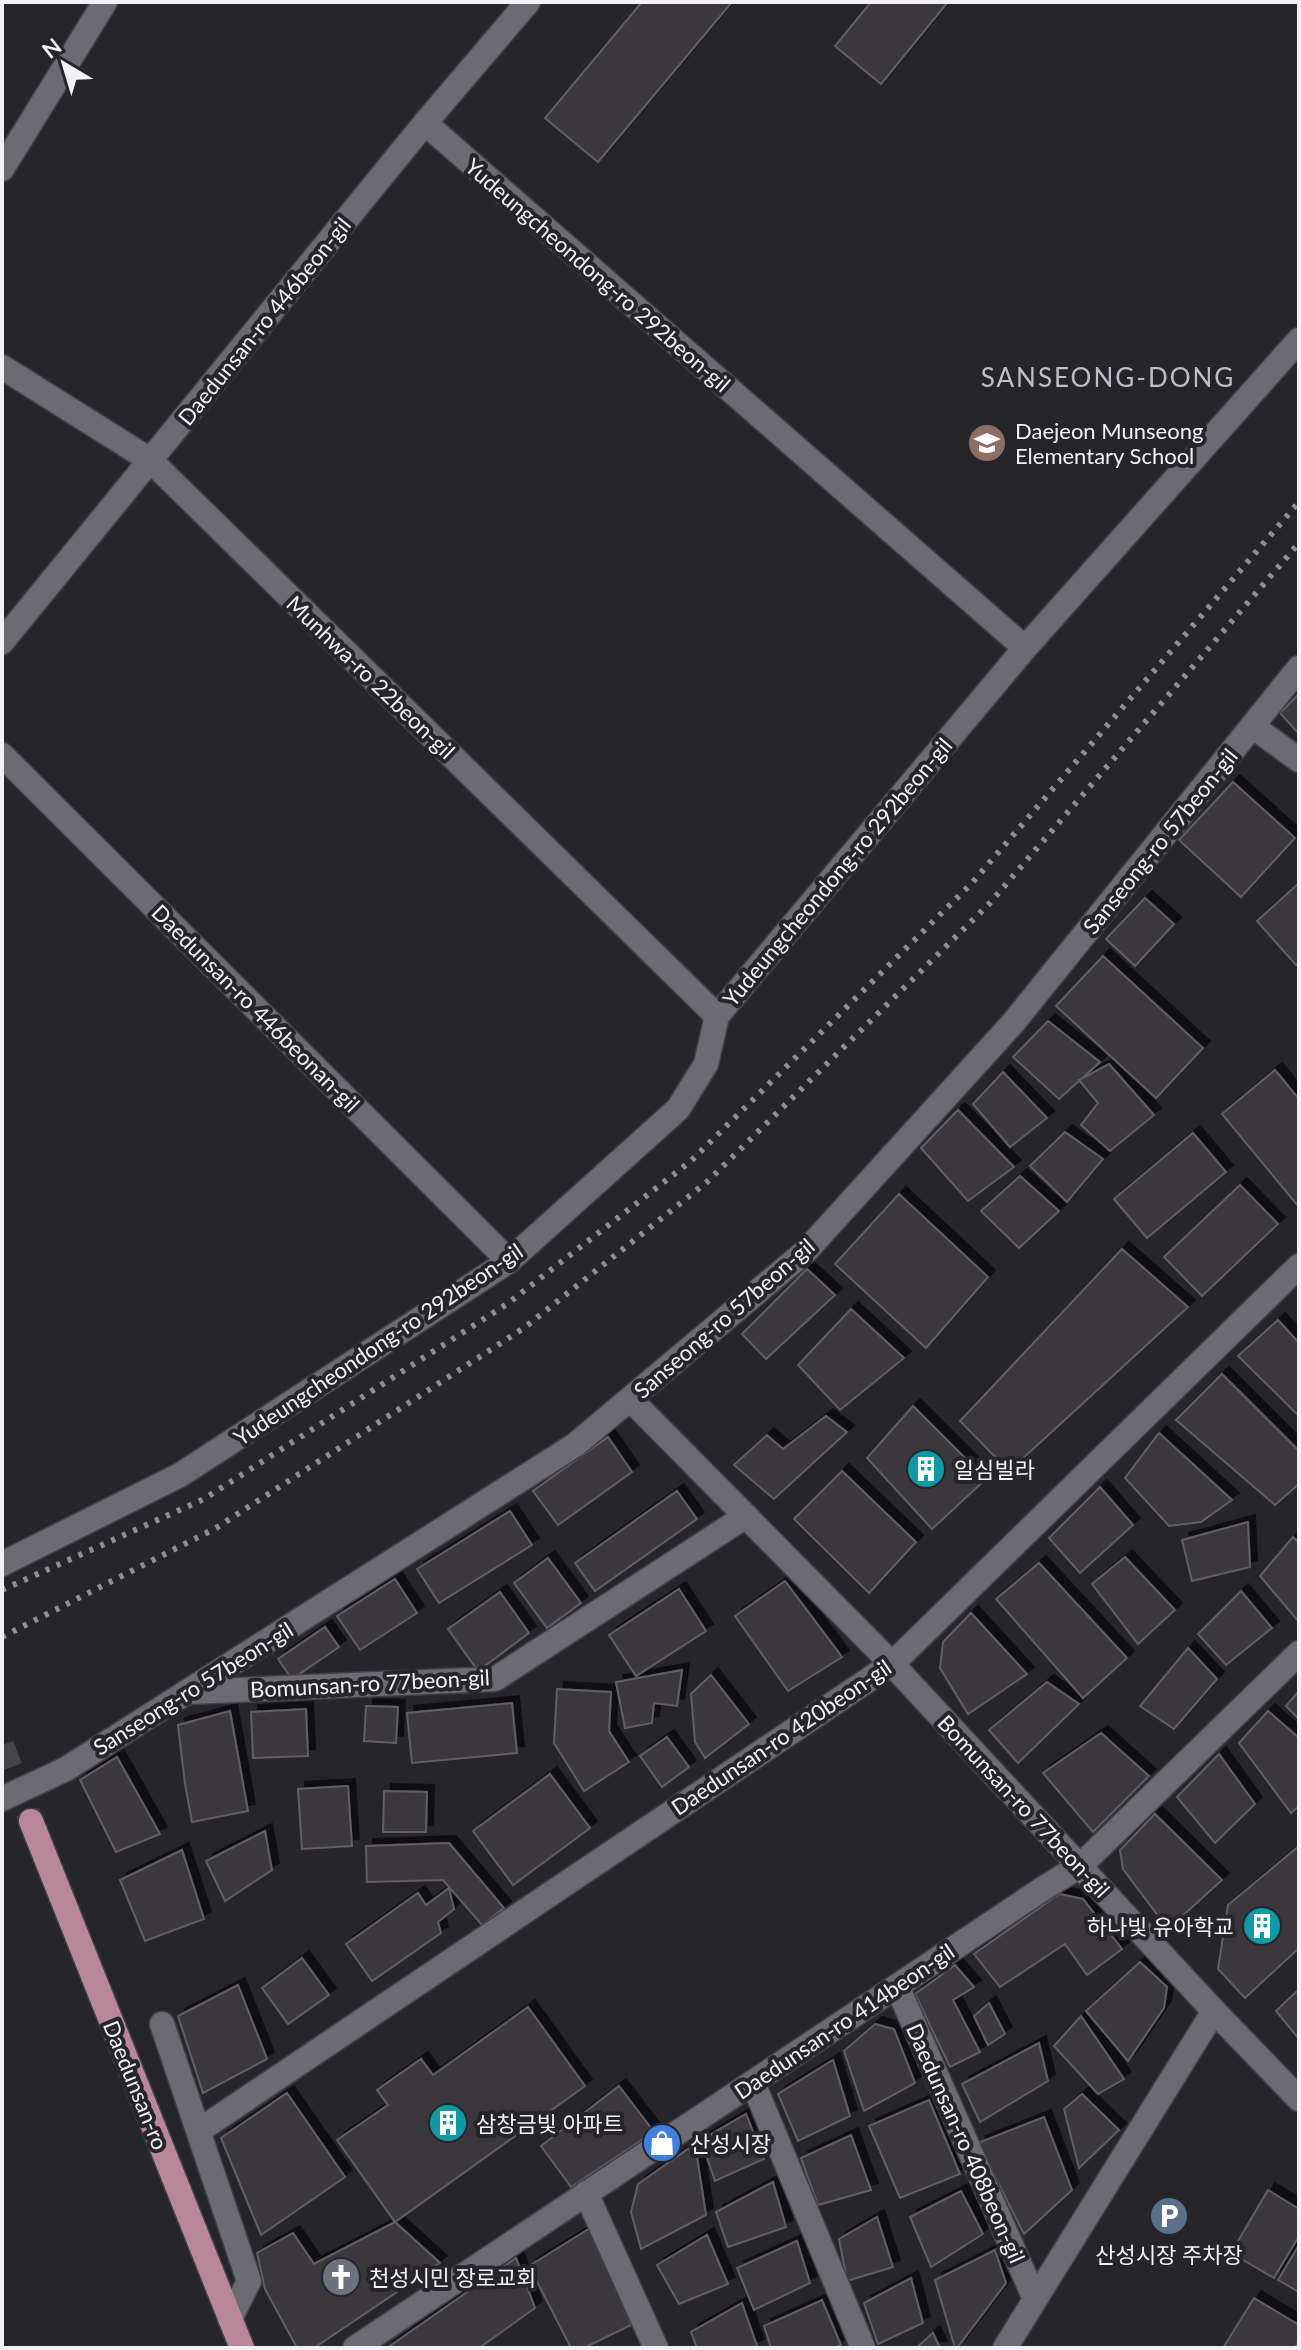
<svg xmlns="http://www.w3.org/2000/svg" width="1301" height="2350" viewBox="0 0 1301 2350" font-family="Lato,'Noto Sans KR',sans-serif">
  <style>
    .building { fill: #3a393e; stroke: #605f65; stroke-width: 2; filter: url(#shadow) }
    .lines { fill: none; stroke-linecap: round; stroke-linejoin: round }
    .major-tunnel { stroke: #454448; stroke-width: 24; stroke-dasharray: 24 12; stroke-linecap: butt }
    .minor-casing { stroke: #414145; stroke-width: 27 }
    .major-casing { stroke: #414145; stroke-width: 27 }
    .minor { stroke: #6c6b71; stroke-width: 24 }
    .major { stroke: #b88899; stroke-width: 24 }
    .rail { stroke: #8f8e92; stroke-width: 6; stroke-dasharray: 4 8; stroke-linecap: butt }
    .labels { text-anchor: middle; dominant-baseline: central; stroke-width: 8; stroke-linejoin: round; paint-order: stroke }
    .street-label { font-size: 22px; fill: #f2f2f5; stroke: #26252a }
    .poi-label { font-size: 22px; fill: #f2f2f5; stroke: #26252a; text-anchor: start }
    .quarter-label { font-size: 26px; letter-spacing: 2px; fill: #bebdc4; stroke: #26252a }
  </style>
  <defs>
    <filter id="shadow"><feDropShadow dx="7" dy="-7" stdDeviation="0" flood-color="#0009"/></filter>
  </defs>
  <rect width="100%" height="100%" fill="#26252a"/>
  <!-- building -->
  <path class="building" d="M642,2H732L598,162L545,118Z
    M871,2H948L881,84L835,46Z
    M1299,694V734L1280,713Z
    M1233,782L1295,838L1241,897L1179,840Z
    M1299,883V962L1296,965L1257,921Z
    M1145,898L1174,924L1135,966L1106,939Z
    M1103,956L1203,1048L1156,1098L1056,1006Z
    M1048,1021L1100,1062L1059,1099L1013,1057Z
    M1109,1064L1154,1115L1110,1151L1081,1125L1098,1103L1079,1080Z
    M1275,1070L1299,1099L1298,1206L1222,1114Z
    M1003,1072L1047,1118L1010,1147L973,1104Z
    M958,1110L1014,1167L968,1201L921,1148Z
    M1065,1132L1103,1159L1067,1202L1030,1166Z
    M1193,1133L1226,1172L1147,1238L1114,1199Z
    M1020,1176L1059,1211L1019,1248L981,1211Z
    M1240,1185L1278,1224L1202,1296L1164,1257Z
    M899,1194L988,1277L926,1348L835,1264Z
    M1122,1249L1188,1307L1009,1471L960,1421Z
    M807,1269L835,1295L766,1359L742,1334Z
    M851,1309L904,1358L840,1410L798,1365Z
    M1278,1320L1299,1343V1416L1238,1356Z
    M1222,1374L1299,1451V1484L1275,1505L1176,1420Z
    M913,1406L986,1479L932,1529L867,1458Z
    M826,1416L847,1432L774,1499L734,1465L767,1435L783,1449Z
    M1159,1433L1232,1500L1201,1522L1169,1526L1125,1478Z
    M608,1437L632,1472L558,1525L533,1491Z
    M842,1471L916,1542L869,1593L794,1519Z
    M1100,1487L1133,1525L1080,1573L1049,1538Z
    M677,1491L697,1519L595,1591L575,1563Z
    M510,1511L532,1545L439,1603L417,1569Z
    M1248,1522L1250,1567L1192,1581L1182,1540Z
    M1293,1537L1299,1543V1622L1260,1576Z
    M1125,1557L1175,1610L1138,1644L1092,1584Z
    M548,1558L581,1603L547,1628L514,1583Z
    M1039,1563L1127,1658L1083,1698L996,1599Z
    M395,1579L417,1613L360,1650L337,1616Z
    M785,1581L842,1657L788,1691L735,1616Z
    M679,1589L706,1631L636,1676L609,1635Z
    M1241,1591L1272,1628L1226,1665L1198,1634Z
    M500,1592L529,1633L478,1671L448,1629Z
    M971,1613L1027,1674L968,1714L940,1668L943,1642Z
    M325,1627L339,1647L292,1679L278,1659Z
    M1188,1648L1217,1679L1174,1729L1140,1706Z
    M682,1670L677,1706L654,1703L652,1723L625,1728L616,1682Z
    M711,1675L749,1724L705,1758L695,1742L691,1694Z
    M1047,1682L1079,1704L1018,1763L989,1730Z
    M557,1689L611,1692L609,1731L629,1762L584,1791L554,1743Z
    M1299,1691V1719L1286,1706Z
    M512,1703L517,1753L412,1763L407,1713Z
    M366,1706L398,1707L396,1743L364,1741Z
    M306,1709L308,1756L253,1758L251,1712Z
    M230,1711L248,1811L192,1822L185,1784L178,1725Z
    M1268,1711L1299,1738V1806L1291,1813L1239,1743Z
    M1101,1733L1149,1776L1093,1832L1043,1773Z
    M667,1737L689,1767L662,1787L640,1756Z
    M1219,1754L1255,1804L1215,1843L1177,1797Z
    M117,1757L160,1834L116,1852L80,1780Z
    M550,1774L590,1828L513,1885L473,1831Z
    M348,1786L352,1846L302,1849L298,1789Z
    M384,1791L427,1792L426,1832H383Z
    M1155,1814L1222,1880L1168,1929L1123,1869L1120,1850Z
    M265,1831L272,1870L225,1901L206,1861Z
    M449,1843L504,1908L482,1925L443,1880L367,1882L366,1846Z
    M1299,1846V1948L1245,1998L1218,1969L1228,1905Z
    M182,1850L204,1919L145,1941L120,1880Z
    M449,1888L454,1909L438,1922L441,1933L372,1981L346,1944L418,1893L426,1905Z
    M1059,1894L1083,1899L1122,1949L1087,1975L1065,1944L1000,1987L974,1954Z
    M302,1958L329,1995L288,2024L262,1988Z
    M1140,1962L1167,1987L1164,2008L1128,2061L1086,2011Z
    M955,1965L974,1987L953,2000L980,2052L950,2067L915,1994Z
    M238,1985L267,2059L203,2093L178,2016Z
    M1299,1989V2039L1276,2011Z
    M989,2003L1005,2034L988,2045L974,2016Z
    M528,2007L585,2086L395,2222L337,2140L388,2105L377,2090L421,2059L433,2075Z
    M1081,2016L1124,2079L1098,2094L1054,2046Z
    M875,2024L894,2029L915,2083L864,2111L844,2051Z
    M1039,2043L1048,2081L980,2122L962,2084Z
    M833,2060L850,2116L798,2141L778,2094Z
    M619,2086L654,2132L571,2187L541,2146Z
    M287,2093L345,2177L261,2235L221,2138Z
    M1082,2094L1119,2130L1079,2168L1064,2109Z
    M929,2100L960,2174L900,2198L869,2126Z
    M746,2114L764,2159L715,2181L701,2140Z
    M1044,2117L1072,2190L1024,2234L978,2143Z
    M851,2135L871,2190L818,2205L801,2158Z
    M695,2144L706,2215L641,2249L631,2212L638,2184Z
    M773,2182L786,2227L728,2247L716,2212Z
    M1268,2190L1299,2209V2236L1274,2278L1231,2253Z
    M961,2191L983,2234L931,2267L910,2217Z
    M877,2217L893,2267L847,2281L839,2239Z
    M395,2222L440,2263L314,2348H297L265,2289L257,2253L293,2233L314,2264Z
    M600,2222L631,2325L584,2348H571L529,2266Z
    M707,2235L728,2284L679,2304L657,2265Z
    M797,2241L810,2283L754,2310L737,2268Z
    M1299,2245V2292L1278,2280Z
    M995,2250L1006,2283L957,2348H955L935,2280Z
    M516,2258L535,2308L479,2348H387Z
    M911,2278L923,2323L878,2344L864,2303Z
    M1254,2298L1299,2325V2341L1295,2348H1223Z
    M822,2300L841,2345L834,2348H771L764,2326Z
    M742,2303L757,2346L752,2348H697L691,2332Z
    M933,2333L940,2348H916Z"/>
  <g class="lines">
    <!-- major-tunnel -->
    <path class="major-tunnel" d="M2,1745L31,1821"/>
    <defs>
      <path id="minor" d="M425,123L1025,648
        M2,169L105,2
        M2,367L150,460L717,1016
        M2,642L425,123L528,2
        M1252,726L1299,760
        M2,755L509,1261
        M630,1399L892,1664L1214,2011L1299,2099
        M2,1564L180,1475L509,1261L678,1109L706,1064L717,1016L1025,648L1299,340
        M189,1692L495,1679L746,1516
        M2,1799L66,1769L575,1445L806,1251L1013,1023L1299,668
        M897,1986L1035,2299
        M162,2024L249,2281L230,2319
        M753,2083L863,2348
        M200,2130L892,1664L1299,1266
        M586,2193L656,2348
        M355,2348L1044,1888L1080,1866L1299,1653
        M1005,2348L1214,2011"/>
      <path id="major" d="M31,1821L242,2348"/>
    </defs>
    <!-- minor casing -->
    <use href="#minor" class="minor-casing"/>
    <!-- major casing -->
    <use href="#major" class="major-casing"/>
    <!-- minor -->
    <use href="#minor" class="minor"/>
    <!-- major -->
    <use href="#major" class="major"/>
    <!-- rail -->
    <path class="rail" d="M2,1590L204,1499L507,1304L691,1161L972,883L1299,502
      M2,1637L216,1528L524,1328L707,1182L989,904L1299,543"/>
  </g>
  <!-- icons -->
  <defs>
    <symbol id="school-disc" viewBox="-11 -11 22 22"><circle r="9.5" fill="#8d6e63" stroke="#26252a"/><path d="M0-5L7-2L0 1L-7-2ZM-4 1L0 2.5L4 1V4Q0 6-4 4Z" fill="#fff"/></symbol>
    <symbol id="building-disc" viewBox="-11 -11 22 22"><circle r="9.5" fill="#0f9aa8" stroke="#26252a"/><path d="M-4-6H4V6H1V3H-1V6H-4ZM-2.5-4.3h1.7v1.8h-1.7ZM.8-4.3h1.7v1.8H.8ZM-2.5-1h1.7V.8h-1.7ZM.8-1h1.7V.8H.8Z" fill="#fff"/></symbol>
    <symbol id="shop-disc" viewBox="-11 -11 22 22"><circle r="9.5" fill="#3f7fe0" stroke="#26252a"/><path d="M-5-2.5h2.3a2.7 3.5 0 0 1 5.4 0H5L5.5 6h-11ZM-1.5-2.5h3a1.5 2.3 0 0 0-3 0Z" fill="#fff"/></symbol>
    <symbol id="parking-disc" viewBox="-11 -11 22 22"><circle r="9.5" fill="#5c6f8a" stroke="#26252a"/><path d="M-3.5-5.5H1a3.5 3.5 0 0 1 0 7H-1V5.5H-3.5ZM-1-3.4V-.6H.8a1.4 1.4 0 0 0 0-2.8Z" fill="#fff"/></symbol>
    <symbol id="church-disc" viewBox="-11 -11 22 22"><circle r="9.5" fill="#6b7280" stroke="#26252a"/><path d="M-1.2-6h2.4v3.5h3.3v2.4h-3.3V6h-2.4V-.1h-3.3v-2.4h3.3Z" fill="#fff"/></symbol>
  </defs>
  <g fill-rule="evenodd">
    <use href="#school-disc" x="965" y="421" width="44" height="44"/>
    <use href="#building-disc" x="904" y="1447" width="44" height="44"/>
    <use href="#building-disc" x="1240" y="1904" width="44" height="44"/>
    <use href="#building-disc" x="426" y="2101" width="44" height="44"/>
    <use href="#shop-disc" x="640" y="2121" width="44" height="44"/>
    <use href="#parking-disc" x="1147" y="2194" width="44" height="44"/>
    <use href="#church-disc" x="319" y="2255" width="44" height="44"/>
  </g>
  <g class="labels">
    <!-- street labels -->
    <g class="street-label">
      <text transform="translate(598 275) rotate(41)">Yudeungcheondong-ro 292beon-gil</text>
      <text transform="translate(264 321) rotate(-51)">Daedunsan-ro 446beon-gil</text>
      <text transform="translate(371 677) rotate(44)">Munhwa-ro 22beon-gil</text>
      <text transform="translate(1160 841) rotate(-51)">Sanseong-ro 57beon-gil</text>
      <text transform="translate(837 872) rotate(-50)">Yudeungcheondong-ro 292beon-gil</text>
      <text transform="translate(256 1008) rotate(45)">Daedunsan-ro 446beonan-gil</text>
      <text transform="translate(724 1318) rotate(-41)">Sanseong-ro 57beon-gil</text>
      <text transform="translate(378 1344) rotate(-34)">Yudeungcheondong-ro 292beon-gil</text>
      <text transform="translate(370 1683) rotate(-3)">Bomunsan-ro 77beon-gil</text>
      <text transform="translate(193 1688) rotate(-32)">Sanseong-ro 57beon-gil</text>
      <text transform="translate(781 1737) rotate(-34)">Daedunsan-ro 420beon-gil</text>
      <text transform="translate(1024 1806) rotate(47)">Bomunsan-ro 77beon-gil</text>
      <text transform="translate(844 2021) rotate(-34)">Daedunsan-ro 414beon-gil</text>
      <text transform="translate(136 2085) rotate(68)">Daedunsan-ro</text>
      <text transform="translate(966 2143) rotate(66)">Daedunsan-ro 408beon-gil</text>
    </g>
    <!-- poi labels -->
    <g class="poi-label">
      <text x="1015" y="430">Daejeon Munseong<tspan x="1015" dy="25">Elementary School</tspan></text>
      <text x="954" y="1469">일심빌라</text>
      <text x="1234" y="1926" text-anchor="end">하나빛 유아학교</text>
      <text x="476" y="2123">삼창금빛 아파트</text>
      <text x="690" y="2143">산성시장</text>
      <text x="1169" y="2254" text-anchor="middle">산성시장 주차장</text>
      <text x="369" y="2277">천성시민 장로교회</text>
    </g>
    <!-- quarter labels -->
    <g class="quarter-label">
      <text x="1108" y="377">SANSEONG-DONG</text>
    </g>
  </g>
  <!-- border -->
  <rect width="1301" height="2350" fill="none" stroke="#f2f2f5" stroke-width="8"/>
  <!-- north arrow -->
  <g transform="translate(64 64) rotate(322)" stroke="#26252a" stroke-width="6" paint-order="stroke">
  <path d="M0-6L14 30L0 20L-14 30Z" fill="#f2f2f5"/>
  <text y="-12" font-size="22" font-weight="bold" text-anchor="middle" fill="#f2f2f5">N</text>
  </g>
</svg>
